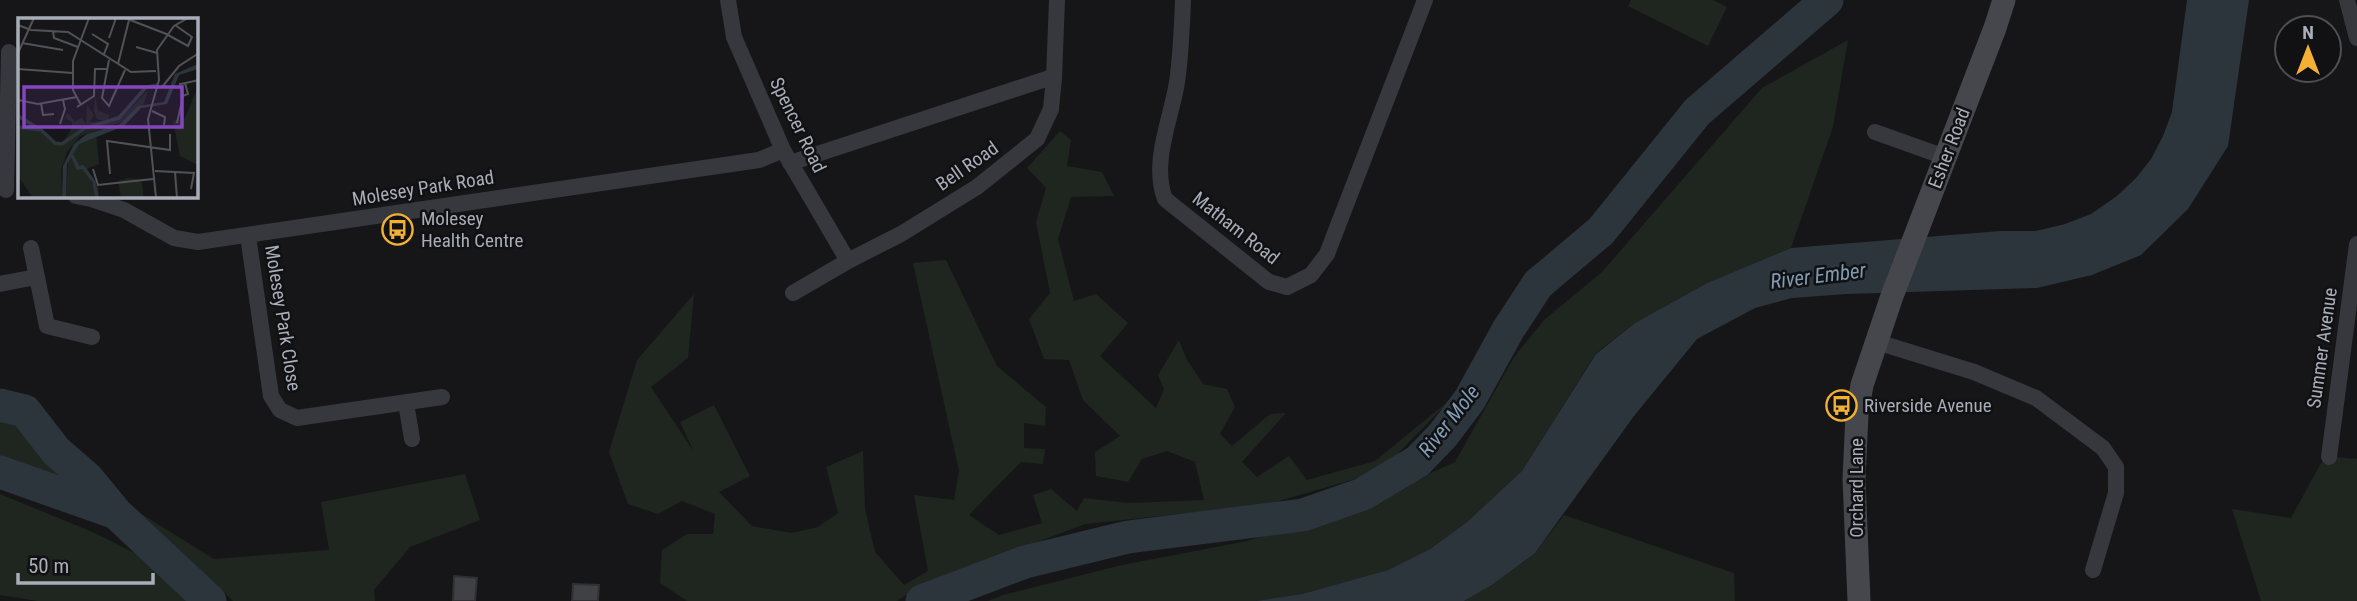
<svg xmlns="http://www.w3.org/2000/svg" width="2357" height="601" viewBox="0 0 2357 601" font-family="'Roboto Condensed',sans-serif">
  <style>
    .green { fill: #1e261f }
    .water { fill: #2c353c }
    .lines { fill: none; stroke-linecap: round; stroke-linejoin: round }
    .river { stroke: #2c353c; stroke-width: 33 }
    .building { fill: #404145; stroke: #303034; stroke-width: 2 }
    .street { stroke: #37383d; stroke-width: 16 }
    .secondary { stroke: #45474d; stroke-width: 23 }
    .labels { text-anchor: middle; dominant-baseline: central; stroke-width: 5; stroke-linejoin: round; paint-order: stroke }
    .street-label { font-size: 19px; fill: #a8adb8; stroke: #111113 }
    .poi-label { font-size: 19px; fill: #a8adb8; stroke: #111113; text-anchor: start }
    .water-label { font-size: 21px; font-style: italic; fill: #7f9bb3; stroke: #111113 }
    .inset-river { fill: none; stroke: #2c353c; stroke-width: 3.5 }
    .inset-road { fill: none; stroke: #505258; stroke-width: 2 }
    .view { fill: #8446be; fill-opacity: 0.15; stroke: #8446be; stroke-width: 3.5 }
    .inset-edge { fill: none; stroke: #a8adb8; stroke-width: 3.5 }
  </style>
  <rect width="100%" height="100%" fill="#161618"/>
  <!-- green -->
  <path class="green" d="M1631,0H1713L1727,7L1708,46L1628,6Z
    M1848,40L1833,127L1791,248L1707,283L1635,323L1596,353L1522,471L1467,522L1430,549L1388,570L1302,594L1256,601H988L1003,595L1122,565L1247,541L1363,504L1455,462L1514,357L1545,319L1602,272L1762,88Z
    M1060,131L1071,140L1067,166L1102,172L1114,196L1071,197L1058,239L1074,301L1096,294L1128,323L1100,356L1156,408L1164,389L1158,375L1179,340L1186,358L1203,384L1227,389L1235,407L1220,434L1232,446L1270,414L1286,413L1242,462L1257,477L1289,456L1307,480L1375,461L1452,398L1380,472L1265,505L1085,524L918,587L897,601H687L660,583L662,550L687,534H713L715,514L682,501L658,514L628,504L609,452L637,360L694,294L688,358L651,387L694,452L680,422L714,405L750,476L719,492L752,526L791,533L818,527L838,513L826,467L863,451L865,509L875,552L904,585L928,571L914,495L954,500L959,471L913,263L946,260L997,366L1046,407L1045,426L1024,423V448L1045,449L1043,464L1021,462L969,515L999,535L1042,523L1033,495L1051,489L1077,511L1084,498L1129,503L1204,500L1195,462L1167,451L1142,459L1128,482L1096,476L1095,452L1120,436L1083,400L1069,360L1044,359L1029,319L1050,293L1036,222L1046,188L1027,168Z
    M0,420L16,421L86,494L0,458Z
    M2336,457L2357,459V601H2261L2232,509L2291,518L2321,463Z
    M465,474L480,520L410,547L374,590L375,601H233L140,513L214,559L329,550L321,502Z
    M0,494L95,533L164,568L195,601H38L0,595Z
    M1564,515L1734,573L1735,601H1464L1492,585L1535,553Z"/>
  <!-- water -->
  <path class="water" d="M2187,0H2249L2228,146L2188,209L2141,255L2092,275L2037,288L1847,294L1792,298L1755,308L1697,339L1634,416L1535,553L1492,585L1464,601H1256L1302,594L1388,570L1430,549L1467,522L1522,471L1596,354L1635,323L1707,283L1791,248L2000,231H2036L2065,224L2091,214L2117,196L2136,178L2151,159L2163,136L2172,112Z"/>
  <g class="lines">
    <!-- river -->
    <path class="river" d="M0,405L25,411L56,451L88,479L116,513
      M0,472L116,513L210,601
      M922,601L1025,562L1128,537L1303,515L1363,494L1418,461L1443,435L1470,399L1508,330L1538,284L1601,231L1697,112L1827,0"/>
  </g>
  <!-- building -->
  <path class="building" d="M454,576L477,578L475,601H453Z
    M573,584L599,585L598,601H572Z"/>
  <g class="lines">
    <!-- street -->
    <path class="street" d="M728,0L734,37L783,150L848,261
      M1183,0C1182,27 1181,55 1177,82C1171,120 1151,162 1165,199L1269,282L1287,287L1311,275L1327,254L1425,0
      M2347,0L2357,38
      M1875,132L1945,157
      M790,163L1046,79L1054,78
      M6,190L9,52
      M76,196L91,199L124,210L174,238L198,242L759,160L783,150
      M248,236L271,396L280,410L297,418L442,397
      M31,248L47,326L92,337
      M0,284L36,277
      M793,293L848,261L901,234L977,187L1037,139L1051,109L1054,78L1057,0
      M1877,342L1974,372L2036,398L2103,448L2116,467V493L2093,570
      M406,403L412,439
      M2329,457L2357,244"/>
    <!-- secondary -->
    <path class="secondary" d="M1859,601L1854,479L1857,414L1862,385L1892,296L1995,28L2004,0"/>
  </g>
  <!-- icons -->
  <defs>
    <symbol id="bus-ring" viewBox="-11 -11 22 22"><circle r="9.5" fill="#111113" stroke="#f2b134" stroke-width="1.5"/><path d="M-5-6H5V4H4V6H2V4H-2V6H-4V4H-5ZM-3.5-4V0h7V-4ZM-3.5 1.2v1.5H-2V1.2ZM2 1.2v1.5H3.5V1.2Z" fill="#f2b134"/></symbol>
  </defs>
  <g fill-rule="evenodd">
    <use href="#bus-ring" x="380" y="212" width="35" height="35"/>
    <use href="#bus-ring" x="1824" y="388" width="35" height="35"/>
  </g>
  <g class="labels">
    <!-- street labels -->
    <g class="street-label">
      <text transform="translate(798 125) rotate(64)">Spencer Road</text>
      <text transform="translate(1949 148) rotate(-69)">Esher Road</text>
      <text transform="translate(967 166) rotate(-35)">Bell Road</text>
      <text transform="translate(423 188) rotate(-9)">Molesey Park Road</text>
      <text transform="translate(1236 228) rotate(38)">Matham Road</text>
      <text transform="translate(283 318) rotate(81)">Molesey Park Close</text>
      <text transform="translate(2322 348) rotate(-82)">Summer Avenue</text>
      <text transform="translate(1856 488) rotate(-90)">Orchard Lane</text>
    </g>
    <!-- poi labels -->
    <g class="poi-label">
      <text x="421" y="218">Molesey<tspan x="421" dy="22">Health Centre</tspan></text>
      <text x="1864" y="405">Riverside Avenue</text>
    </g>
    <!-- water labels -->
    <g class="water-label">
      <text transform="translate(1818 276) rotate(-7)">River Ember</text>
      <text transform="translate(1449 421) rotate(-52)">River Mole</text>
    </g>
  </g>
  <!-- overview -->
  <g transform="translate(18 18)">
    <rect width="180" height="180" fill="#161618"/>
    <path d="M180,69V147L162,138L155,103L167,100ZM130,72L126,86L104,104L62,118L49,134L43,152L44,180H15L0,158V109L24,114L41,127L73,109L103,100ZM77,78L80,93L92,97L90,101L103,96L98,101L68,109L45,124L53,112L54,104L47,100L53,89L50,95L57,104L64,99L68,107L69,87L76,97L71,104L86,103L79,101L76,93ZM78,116L81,146L69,151L74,166L80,167L81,180H48L50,144L60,126ZM111,160L123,161L126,180H103L100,163Z" fill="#1e261f"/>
    <path d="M180,46V51L161,57L149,86L123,90L106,108L61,126L49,146L48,180H44L45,148L56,126L69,116L102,106L120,88L146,84L157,56Z" fill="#2c353c"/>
    <path class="inset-river" d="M0,98L23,112M0,109L23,112L37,125L44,126L67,110L101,100L128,69L140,67M54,137L60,150L65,149L76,164L79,180"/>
    <path class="inset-road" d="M107,0L151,17M0,7L13,12L50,14L113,54L138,53M35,13L36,20L60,29M74,16L90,26L86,36M150,17L170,28L174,19L157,7M91,20L98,0M4,25L45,32M118,29L139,35M0,35L16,0M91,42L84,80L91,88L107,52M100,46L111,2M0,51L55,55M167,65L170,76L165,78L162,66H163L181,62M144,69L161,48L181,35M0,82L20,86L59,79M23,85L25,97L36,96M63,87L55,72V43L71,0M59,89L76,78L77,51H89M134,93L147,99L146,107M159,105L165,78M42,106L47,91L45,82M75,151L80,167L135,161M137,153L176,155L173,171M157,154L159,180M92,156L89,123L152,132V116M138,180L130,101L141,62L139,32L156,8L170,0"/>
    <path class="view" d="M6,69H164V109H6Z"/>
    <rect width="180" height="180" class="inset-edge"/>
  </g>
  <!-- north arrow -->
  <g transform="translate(2308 49)"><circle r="33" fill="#111113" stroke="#4d4f55" stroke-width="2"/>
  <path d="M0-5L12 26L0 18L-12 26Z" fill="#f2b134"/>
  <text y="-10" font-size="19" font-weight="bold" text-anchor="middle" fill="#a8adb8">N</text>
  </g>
  <!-- scale -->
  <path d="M18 573v10h135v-10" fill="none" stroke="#a8adb8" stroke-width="3.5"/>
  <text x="28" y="573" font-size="21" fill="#a8adb8" stroke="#111113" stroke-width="5" paint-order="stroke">50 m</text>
</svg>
